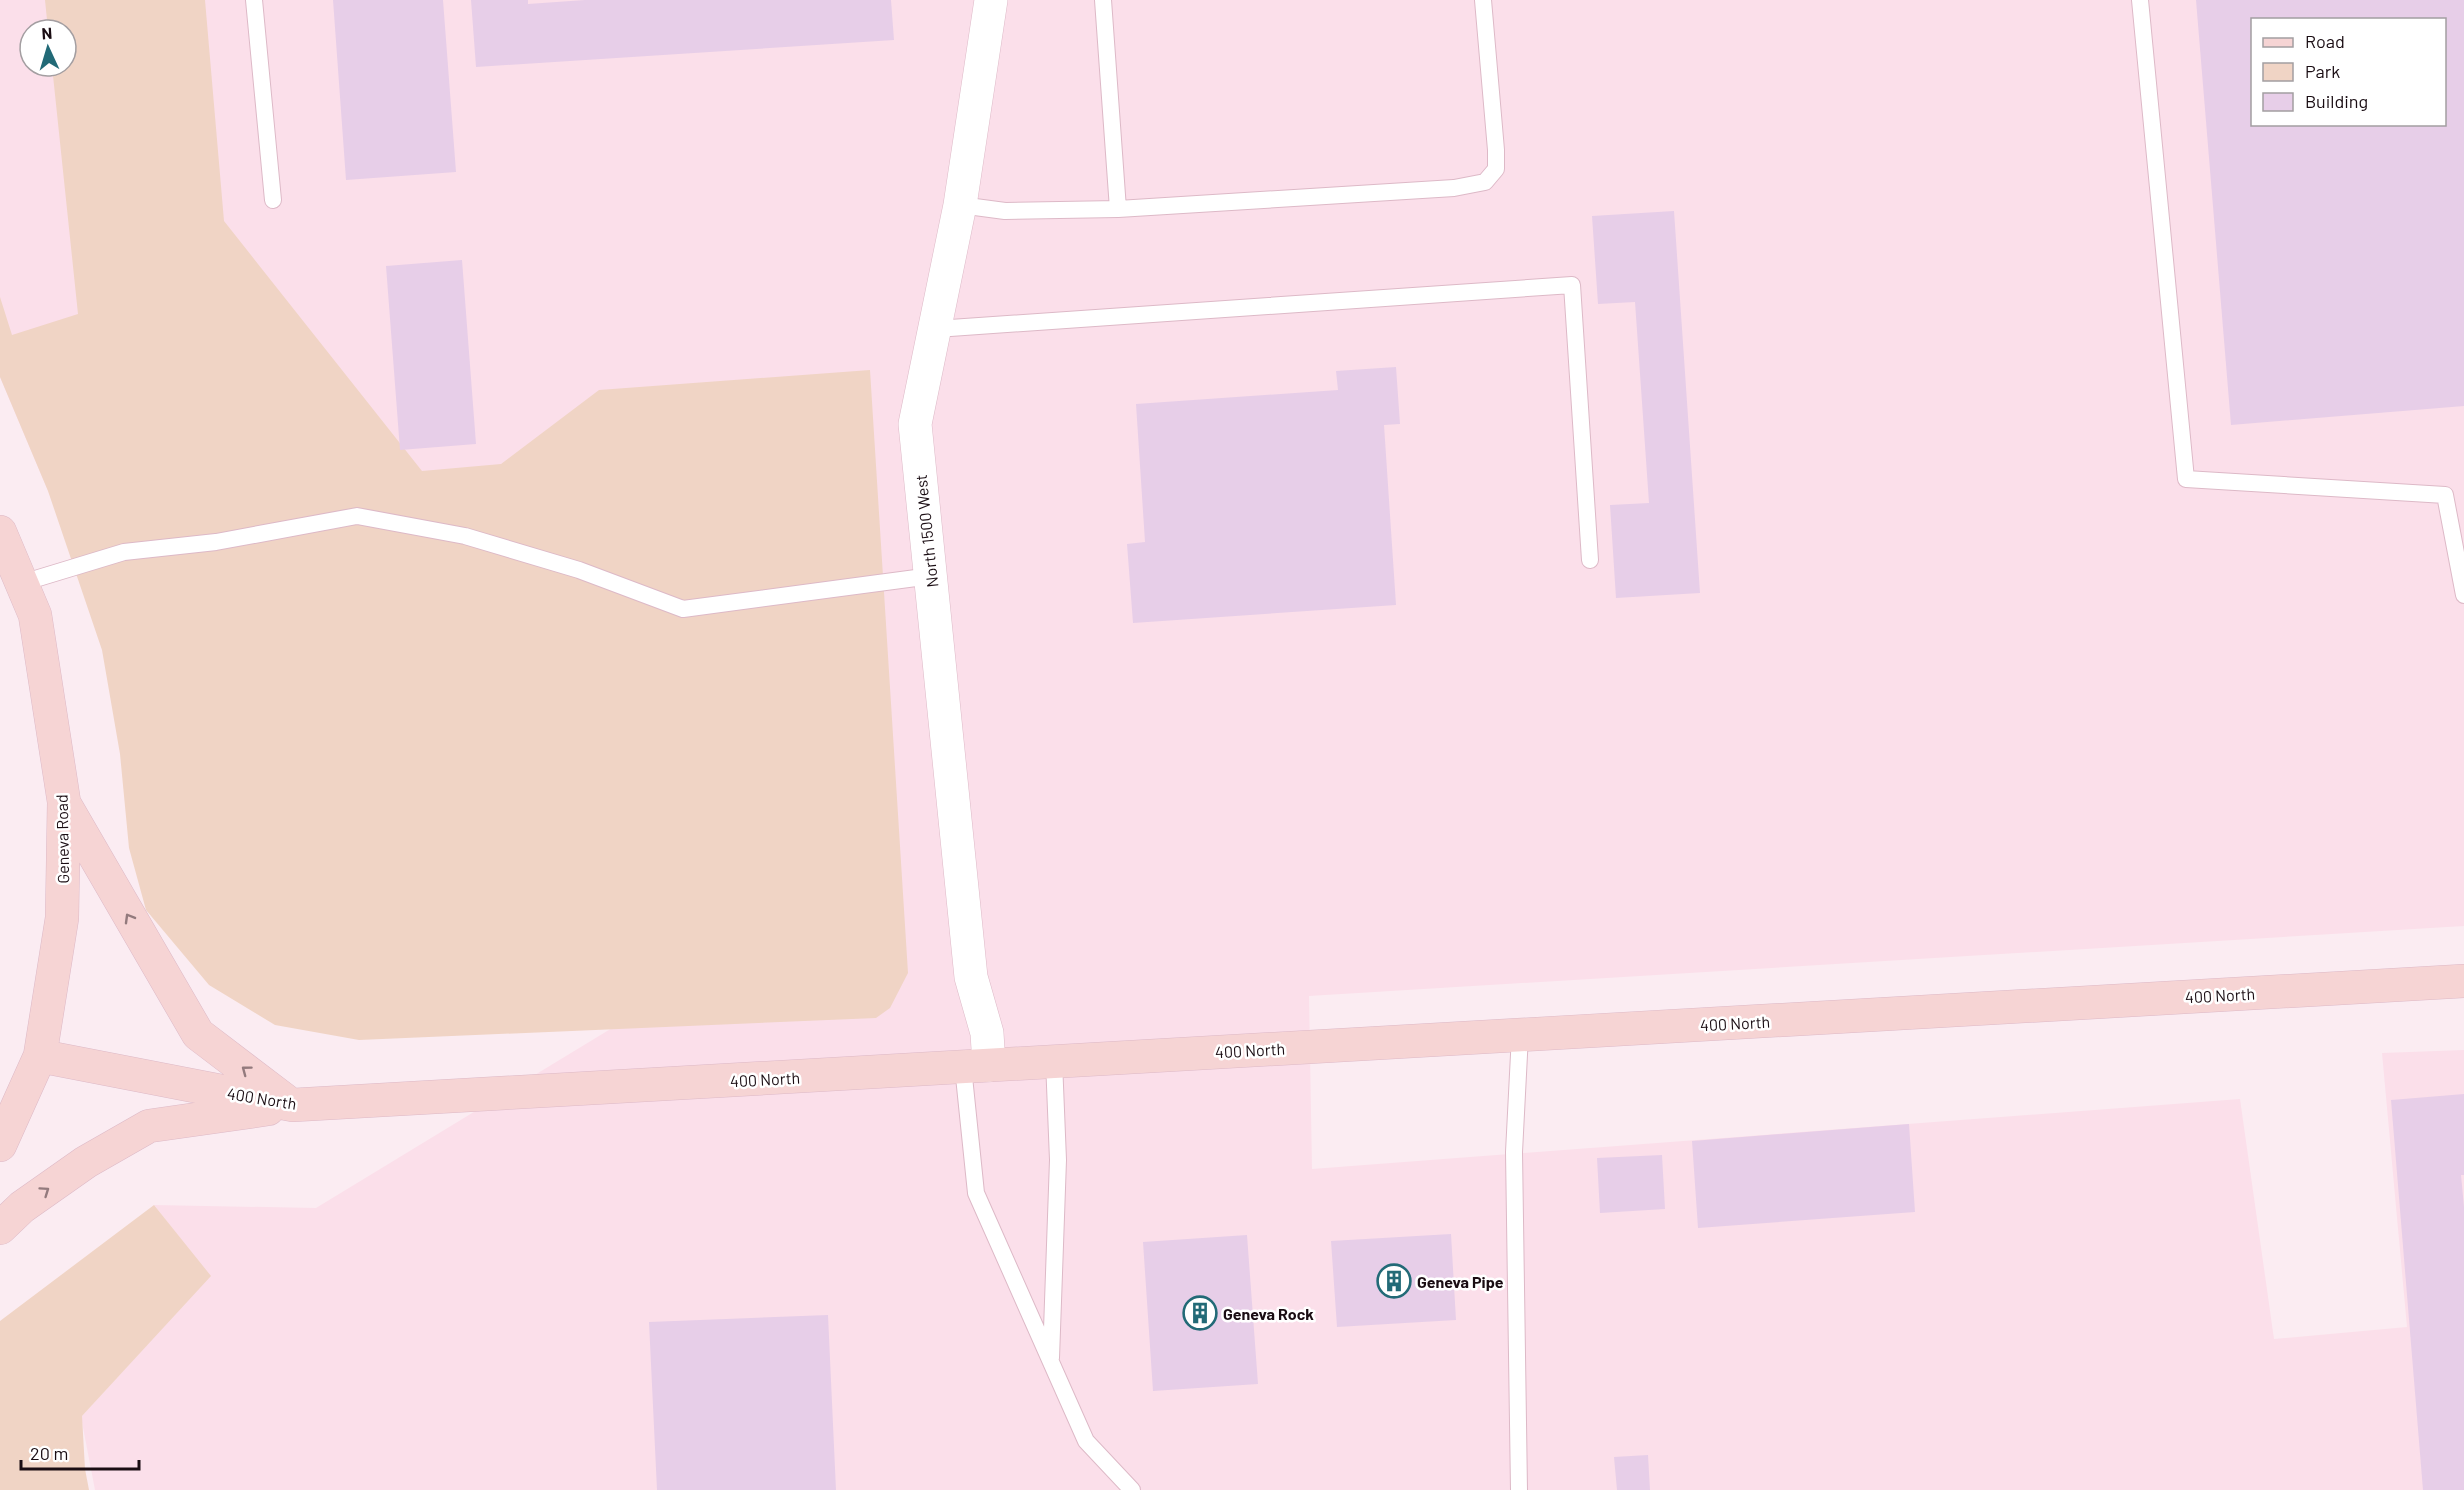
<svg xmlns="http://www.w3.org/2000/svg" width="2464" height="1490" viewBox="0 0 2464 1490" font-family="Barlow,sans-serif">
  <style>
    .built { fill: #fbdfea; fill-rule: evenodd }
    .green { fill: #f0d4c5 }
    .building { fill: #e7cee8; fill-rule: evenodd }
    .lines { fill: none; stroke-linecap: round; stroke-linejoin: round }
    .service-casing { stroke: #ddb9c7; stroke-width: 18 }
    .tertiary-casing { stroke: #ddb9c7; stroke-width: 34 }
    .secondary-casing { stroke: #ddb9c7; stroke-width: 34 }
    .service { stroke: #fff; stroke-width: 16 }
    .tertiary { stroke: #fff; stroke-width: 33 }
    .secondary { stroke: #f6d4d4; stroke-width: 33 }
    .oneway { stroke: #937a7d }
    .labels { text-anchor: middle; dominant-baseline: central; stroke-width: 5; stroke-linejoin: round; paint-order: stroke }
    .street-label { font-size: 16px; fill: #1a0d13; stroke: #fff }
    .poi-label { font-size: 16px; font-weight: bold; fill: #1a0d13; stroke: #fff; text-anchor: start }
  </style>
  <rect width="100%" height="100%" fill="#fbecf2"/>
  <!-- built -->
  <path class="built" d="M0,0H2464V926L1309,996L1312,1169L2240,1099L2274,1339L2407,1327L2382,1053L2464,1050V1490H95L81,1417L210,1276L154,1205L316,1208L724,960L90,590L0,377ZM2252,20H2444V124H2252ZM30,30H66V66H30Z"/>
  <!-- green -->
  <path class="green" d="M45,0H205L224,221L422,471L501,464L599,390L870,370L908,973L890,1008L876,1018L359,1040L275,1025L209,985L146,910L129,848L120,754L102,650L48,491L0,377V297L12,335L78,314L52,66H66V30H48Z
    M154,1205L211,1276L82,1416L85,1469L89,1490H0V1321Z"/>
  <!-- building -->
  <path class="building" d="M333,0H443L456,172L346,180Z
    M471,0H528V4L585,0H891L894,40L476,67Z
    M2196,0H2464V406L2231,425ZM2252,20H2444V124H2252Z
    M1674,211L1700,593L1616,598L1610,505L1649,503L1635,302L1598,304L1592,216Z
    M462,260L476,444L400,450L386,266Z
    M1396,367L1400,424L1384,425L1396,605L1133,623L1127,544L1145,542L1136,404L1338,390L1336,371Z
    M2464,1094V1175H2461L2464,1207V1490H2423L2391,1100Z
    M1909,1124L1915,1212L1698,1228L1692,1141Z
    M1662,1155L1665,1209L1600,1213L1597,1158Z
    M1451,1234L1456,1320L1337,1327L1331,1241Z
    M1247,1235L1258,1384L1153,1391L1143,1242Z
    M828,1315L836,1490H657L649,1322Z
    M1648,1455L1650,1490H1617L1614,1457Z"/>
  <g class="lines">
    <defs>
      <path id="service" d="M254,0L273,200
        M1103,0L1118,209
        M2140,0L2186,479L2445,495L2464,595
        M960,205L1005,211L1118,209L1454,188L1485,182L1496,169V150L1483,0
        M936,329L1572,285L1590,560
        M22,583L124,552L216,542L357,516L465,536L579,570L683,609L931,576
        M963,1067L976,1193L1086,1441L1132,1490
        M1051,1358L1058,1160L1054,1061
        M1519,1490L1514,1152L1520,1035"/>
      <path id="tertiary" d="M989,1065L987,1033L971,977L915,424L960,205L991,0"/>
      <path id="secondary" d="M0,532L35,615L64,802L62,918L40,1056L0,1145
        M64,803L198,1034L286,1101
        M40,1056L293,1105L2464,981
        M0,1228L22,1207L86,1162L149,1126L268,1109"/>
    </defs>
    <!-- service casing -->
    <use href="#service" class="service-casing"/>
    <!-- tertiary casing -->
    <use href="#tertiary" class="tertiary-casing"/>
    <!-- secondary casing -->
    <use href="#secondary" class="secondary-casing"/>
    <!-- service -->
    <use href="#service" class="service"/>
    <!-- tertiary -->
    <use href="#tertiary" class="tertiary"/>
    <!-- secondary -->
    <use href="#secondary" class="secondary"/>
  </g>
  <!-- one-way arrows -->
  <defs><path id="oneway-chevron" d="M-2-3.5L2.5 0L-2 3.5" fill="none" stroke-width="1.6" stroke-linecap="round" stroke-linejoin="round" transform="scale(1.5)"/></defs>
  <g class="oneway">
    <use href="#oneway-chevron" transform="translate(129 918) rotate(-120)"/>
    <use href="#oneway-chevron" transform="translate(246 1070) rotate(-143)"/>
    <use href="#oneway-chevron" transform="translate(45 1191) rotate(-35)"/>
  </g>
  <!-- icons -->
  <defs>
    <symbol id="building-ring" viewBox="-11 -11 22 22"><circle r="9.5" fill="#fff" stroke="#226a77" stroke-width="1.5"/><path d="M-4-6H4V6H1V3H-1V6H-4ZM-2.5-4.3h1.7v1.8h-1.7ZM.8-4.3h1.7v1.8H.8ZM-2.5-1h1.7V.8h-1.7ZM.8-1h1.7V.8H.8Z" fill="#226a77"/></symbol>
  </defs>
  <g fill-rule="evenodd">
    <use href="#building-ring" x="1375" y="1262" width="38" height="38"/>
    <use href="#building-ring" x="1181" y="1294" width="38" height="38"/>
  </g>
  <g class="labels">
    <!-- street labels -->
    <g class="street-label">
      <text transform="translate(926 531) rotate(-96)">North 1500 West</text>
      <text transform="translate(62 839) rotate(-91)">Geneva Road</text>
      <text transform="translate(2220 995) rotate(-3)">400 North</text>
      <text transform="translate(1735 1023) rotate(-3)">400 North</text>
      <text transform="translate(1250 1050) rotate(-3)">400 North</text>
      <text transform="translate(765 1079) rotate(-3)">400 North</text>
      <text transform="translate(262 1098) rotate(9)">400 North</text>
    </g>
    <!-- poi labels -->
    <g class="poi-label">
      <text x="1417" y="1281">Geneva Pipe</text>
      <text x="1223" y="1313">Geneva Rock</text>
    </g>
  </g>
  <!-- legend -->
  <rect x="2251" y="18" width="195" height="108" fill="#ffffff" stroke="#a39ea1" stroke-width="1.5"/>
  <rect x="2263" y="38" width="30" height="9" fill="#f6d4d4" stroke="#a39ea1" stroke-width="1.5"/>
  <text x="2305" y="48" font-size="18" fill="#1a0d13">Road</text>
  <rect x="2263" y="63" width="30" height="18" fill="#f0d4c5" stroke="#a39ea1" stroke-width="1.5"/>
  <text x="2305" y="78" font-size="18" fill="#1a0d13">Park</text>
  <rect x="2263" y="93" width="30" height="18" fill="#e7cee8" stroke="#a39ea1" stroke-width="1.5"/>
  <text x="2305" y="108" font-size="18" fill="#1a0d13">Building</text>
  <!-- north arrow -->
  <g transform="translate(48 48) rotate(356)"><circle r="28" fill="#ffffff" stroke="#a39ea1" stroke-width="1.5"/>
  <path d="M0-4.5L10 22L0 15L-10 22Z" fill="#226a77"/>
  <text y="-9" font-size="16" font-weight="bold" text-anchor="middle" fill="#1a0d13">N</text>
  </g>
  <!-- scale -->
  <path d="M21 1460v9h118v-9" fill="none" stroke="#1a0d13" stroke-width="3"/>
  <text x="30" y="1460" font-size="18" fill="#1a0d13" stroke="#ffffff" stroke-width="4.5" paint-order="stroke">20 m</text>
</svg>
